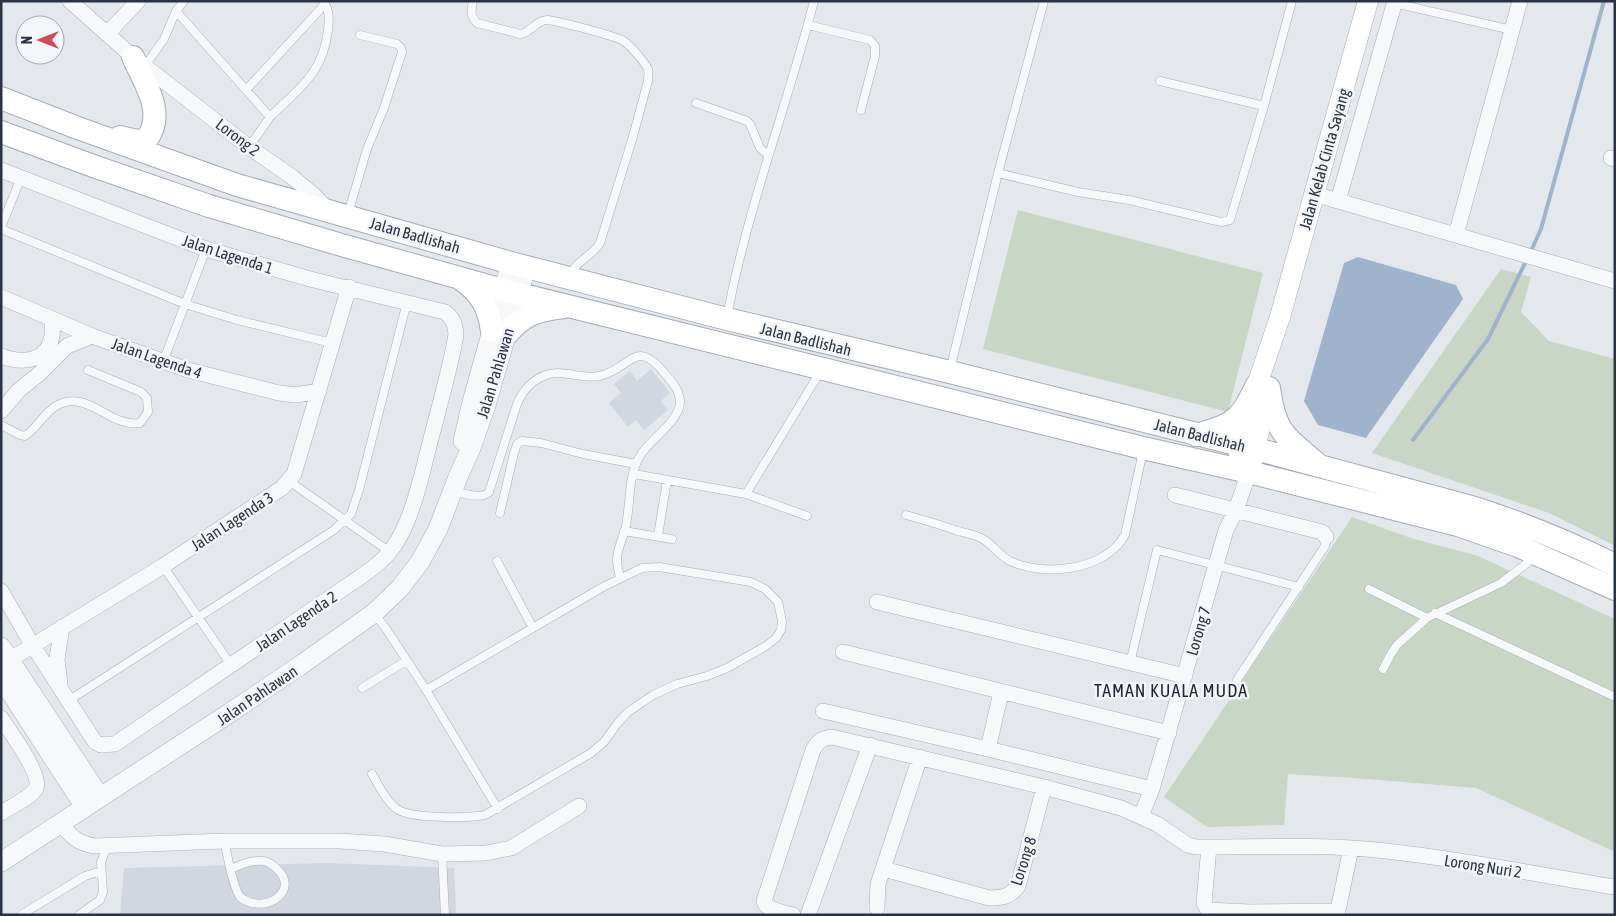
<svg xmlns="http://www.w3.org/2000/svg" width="1616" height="916" viewBox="0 0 1616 916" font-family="'Asap Condensed',sans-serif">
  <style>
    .built { fill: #d2d6de }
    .green { fill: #c9d6c5 }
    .water { fill: #9fb4cc }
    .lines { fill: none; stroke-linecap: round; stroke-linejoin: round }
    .stream { stroke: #9fb4cc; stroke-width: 4 }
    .service-casing { stroke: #a9aeb7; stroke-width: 9 }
    .minor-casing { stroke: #a9aeb7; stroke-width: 16 }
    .tertiary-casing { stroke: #a9aeb7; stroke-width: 20 }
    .secondary-casing { stroke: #a9aeb7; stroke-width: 21 }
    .primary-casing { stroke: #a3abb8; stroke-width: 24 }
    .service { stroke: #f7f8fa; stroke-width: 8 }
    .minor { stroke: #f7f8fa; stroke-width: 15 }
    .tertiary { stroke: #f7f8fa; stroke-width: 19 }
    .secondary { stroke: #fff; stroke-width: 20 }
    .primary { stroke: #fff; stroke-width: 22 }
    .labels { text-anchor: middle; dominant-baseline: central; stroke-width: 5; stroke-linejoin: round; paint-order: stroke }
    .street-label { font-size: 16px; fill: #2b3445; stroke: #f4f6f9 }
    .neighbourhood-label { font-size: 18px; letter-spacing: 1px; fill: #1d2536; stroke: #f4f6f9 }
  </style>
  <rect width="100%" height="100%" fill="#e4e7ec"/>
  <!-- built -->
  <path class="built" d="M651,369L670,393L661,401L668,410L644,430L636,420L628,427L609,403L621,393L614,384L630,371L637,381Z
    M328,863L454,868L456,915H120L124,868Z"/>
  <!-- green -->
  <path class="green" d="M1018,210L1263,273L1228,412L983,349Z
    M1501,269L1531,277L1521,312L1549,341L1615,359V546L1549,513L1372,453Z
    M1352,517L1411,538L1478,556L1615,619V852L1476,788L1354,778L1288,774L1284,825L1207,827L1164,797Z"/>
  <!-- water -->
  <path class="water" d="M1358,257L1456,285L1463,299L1366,438L1318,425L1304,401L1344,263Z"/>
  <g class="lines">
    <!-- stream -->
    <path class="stream" d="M1530,253L1541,229L1604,1
      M1413,440L1488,339L1527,259"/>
    <defs>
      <path id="service" d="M473,1C471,10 470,16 477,23L520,34C531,33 536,20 547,20C557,21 618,36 625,42C631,46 645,63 648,69C649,73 648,77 648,81L632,140L600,243C593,256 575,261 570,276
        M1394,3L1512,30
        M176,11L246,90
        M808,25L870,40L875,46V56L861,110
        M145,66L164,39L176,11L184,1
        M1160,81L1264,106
        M696,103L747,121L750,124L760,148L768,155
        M270,117C299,88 323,74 328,30C329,21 330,12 325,4
        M249,147L270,117L246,90L325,4L323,1
        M998,173L1078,192L1129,200L1221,222L1230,220L1264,106L1292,1
        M348,214L367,149L384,108L402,52L401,48L397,44L360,35
        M1,227L21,178
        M1,229L185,304L237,320L332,343
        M727,317C747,209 787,107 814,1
        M163,362L206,249
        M950,370L998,173L1044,1
        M1,425L20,435L25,436C37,428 44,413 56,406C88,388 109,428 140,423L148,412L147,398L141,392L88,370
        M634,474L746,494L820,372
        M289,481L390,552
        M454,492C465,493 481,500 489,492L517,404C524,387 538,374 557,373C571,373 585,379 599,376C631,370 635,335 666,375C673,383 680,391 680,402C680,421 650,439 640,456C627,477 631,507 625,530C622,540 617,549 617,560C617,566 619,572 620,578
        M746,494L807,516
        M500,513L514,453L517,444L522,441L541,443L583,454L636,464
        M906,515C924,520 941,525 958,531C966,533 976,535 983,539C993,545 1000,556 1010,561C1044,577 1105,571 1125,535L1143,451
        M624,531L672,539
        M658,536L667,480
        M497,561L533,628
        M163,566L231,665
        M1369,589L1427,618
        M374,613L387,630L426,690L498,809
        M1435,613L1615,697
        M1130,663L1157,550L1299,587
        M1383,669L1391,654L1397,645L1427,618L1501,583L1535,557
        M1237,680L1325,546L1326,537
        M362,688L406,661
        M68,701L334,530L351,514L359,490L407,302
        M372,774C379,786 386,801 397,809C411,819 467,818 485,815L591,753L604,742L617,724L628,712L653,695L677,684L707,676L727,668L766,646L776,638L781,630L782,621L778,602L765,589L751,582L659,567L642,568L603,587L426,690
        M224,841C228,856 232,885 240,897C264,916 301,891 277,869C271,863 266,860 257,861C248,861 240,865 231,869
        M442,854L445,915
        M21,915L85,876L101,871
        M79,915L100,900L103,892L101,862L107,847"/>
      <path id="minor" d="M70,1L133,57L249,147L292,177L315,196L327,209
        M107,34L138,1
        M1611,158L1615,159
        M1,170L206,249L310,279L445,312C453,318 455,324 456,334C451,366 441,399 433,431C424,464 415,511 398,540C386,561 366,573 347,586L115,744L101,745L95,742L33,646L1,591
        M1314,194L1615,281
        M1338,201L1395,1
        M1456,235L1520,1
        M1,297L92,336L188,370L279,393L296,395L319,391
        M1,356C22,364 49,362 52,335C53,330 52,324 52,319
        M1,411L19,390L39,374L67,346L92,336
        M1175,495L1322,532L1326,537
        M877,602L1185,676
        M843,652L1169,733
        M1,665L163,566L282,488L294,474L349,287
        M60,685L57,659L62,627
        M823,711L988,749L1152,789
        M1,718C9,730 42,775 36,788C32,797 10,807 1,813
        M988,749L1001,692
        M1141,816L1152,789L1226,530L1236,510L1249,472
        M60,823C72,837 77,843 95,846L224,841H340L384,844L442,854L486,853L511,848L579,806
        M1209,847L1204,903L1208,910L1250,912L1337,911
        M884,869L989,898C1002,898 1010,897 1018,886L1044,787
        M877,908L878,884L920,757
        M793,915C783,912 767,911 764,901L813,750C818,741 822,738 832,737L1044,787L1121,808L1157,824L1188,845L1196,847C1259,847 1322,844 1386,851C1462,859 1539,875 1615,887
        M808,915L870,745
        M1337,915L1351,848"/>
      <path id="tertiary" d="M463,441L472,402L511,263
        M1,647L100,797
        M1,678L85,807
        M1,862L225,716L298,667L374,613L400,588L420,562L438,529L458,477L471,448L486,405L526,267"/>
      <path id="secondary" d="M1251,465L1268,393
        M1237,469L1241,446L1257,385L1280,317L1368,1"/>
      <path id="primary" d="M1,98L75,127L237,185L511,263L727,319L950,372L1256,449L1468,506C1521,522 1566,541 1615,565
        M1,132L96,167L209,206L345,246L503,290L1143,448L1249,472L1458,525L1518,546L1615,589
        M120,137L137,141L146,140C167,114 144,82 133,57
        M462,280C481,293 489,308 492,331
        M506,335C524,314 537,310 564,307
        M1269,388C1275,431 1283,435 1315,462
        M1196,435C1209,431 1226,428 1236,418C1246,410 1251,396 1257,385"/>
    </defs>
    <!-- service casing -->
    <use href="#service" class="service-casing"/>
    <!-- minor casing -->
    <use href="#minor" class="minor-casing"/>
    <!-- tertiary casing -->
    <use href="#tertiary" class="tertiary-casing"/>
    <!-- secondary casing -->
    <use href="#secondary" class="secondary-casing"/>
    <!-- primary casing -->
    <use href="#primary" class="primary-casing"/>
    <!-- service -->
    <use href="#service" class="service"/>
    <!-- minor -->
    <use href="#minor" class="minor"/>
    <!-- tertiary -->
    <use href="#tertiary" class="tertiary"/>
    <!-- secondary -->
    <use href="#secondary" class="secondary"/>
    <!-- primary -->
    <use href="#primary" class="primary"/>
  </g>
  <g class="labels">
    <!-- street labels -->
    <g class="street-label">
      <text transform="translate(238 137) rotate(37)">Lorong 2</text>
      <text transform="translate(1324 159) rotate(-74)">Jalan Kelab Cinta Sayang</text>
      <text transform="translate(415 235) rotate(16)">Jalan Badlishah</text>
      <text transform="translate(228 254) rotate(18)">Jalan Lagenda 1</text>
      <text transform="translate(806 339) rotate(14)">Jalan Badlishah</text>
      <text transform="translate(157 358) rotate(19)">Jalan Lagenda 4</text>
      <text transform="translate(495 373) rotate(-73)">Jalan Pahlawan</text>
      <text transform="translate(1200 435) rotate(14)">Jalan Badlishah</text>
      <text transform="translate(232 521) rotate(-33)">Jalan Lagenda 3</text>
      <text transform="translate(296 621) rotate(-34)">Jalan Lagenda 2</text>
      <text transform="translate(1198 631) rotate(-74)">Lorong 7</text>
      <text transform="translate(257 695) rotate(-34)">Jalan Pahlawan</text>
      <text transform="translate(1023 861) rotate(-72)">Lorong 8</text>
      <text transform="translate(1483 866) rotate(9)">Lorong Nuri 2</text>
    </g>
    <!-- neighbourhood labels -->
    <g class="neighbourhood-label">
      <text x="1171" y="690">TAMAN KUALA MUDA</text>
    </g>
  </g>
  <!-- border -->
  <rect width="1616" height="916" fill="none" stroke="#2b3445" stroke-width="5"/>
  <!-- north arrow -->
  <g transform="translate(40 40) rotate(270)"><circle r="24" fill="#f4f6f9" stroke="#a4a8b1"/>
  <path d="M0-4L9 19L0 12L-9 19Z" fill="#d1495b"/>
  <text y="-8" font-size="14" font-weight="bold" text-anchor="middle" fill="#2b3445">N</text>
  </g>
</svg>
